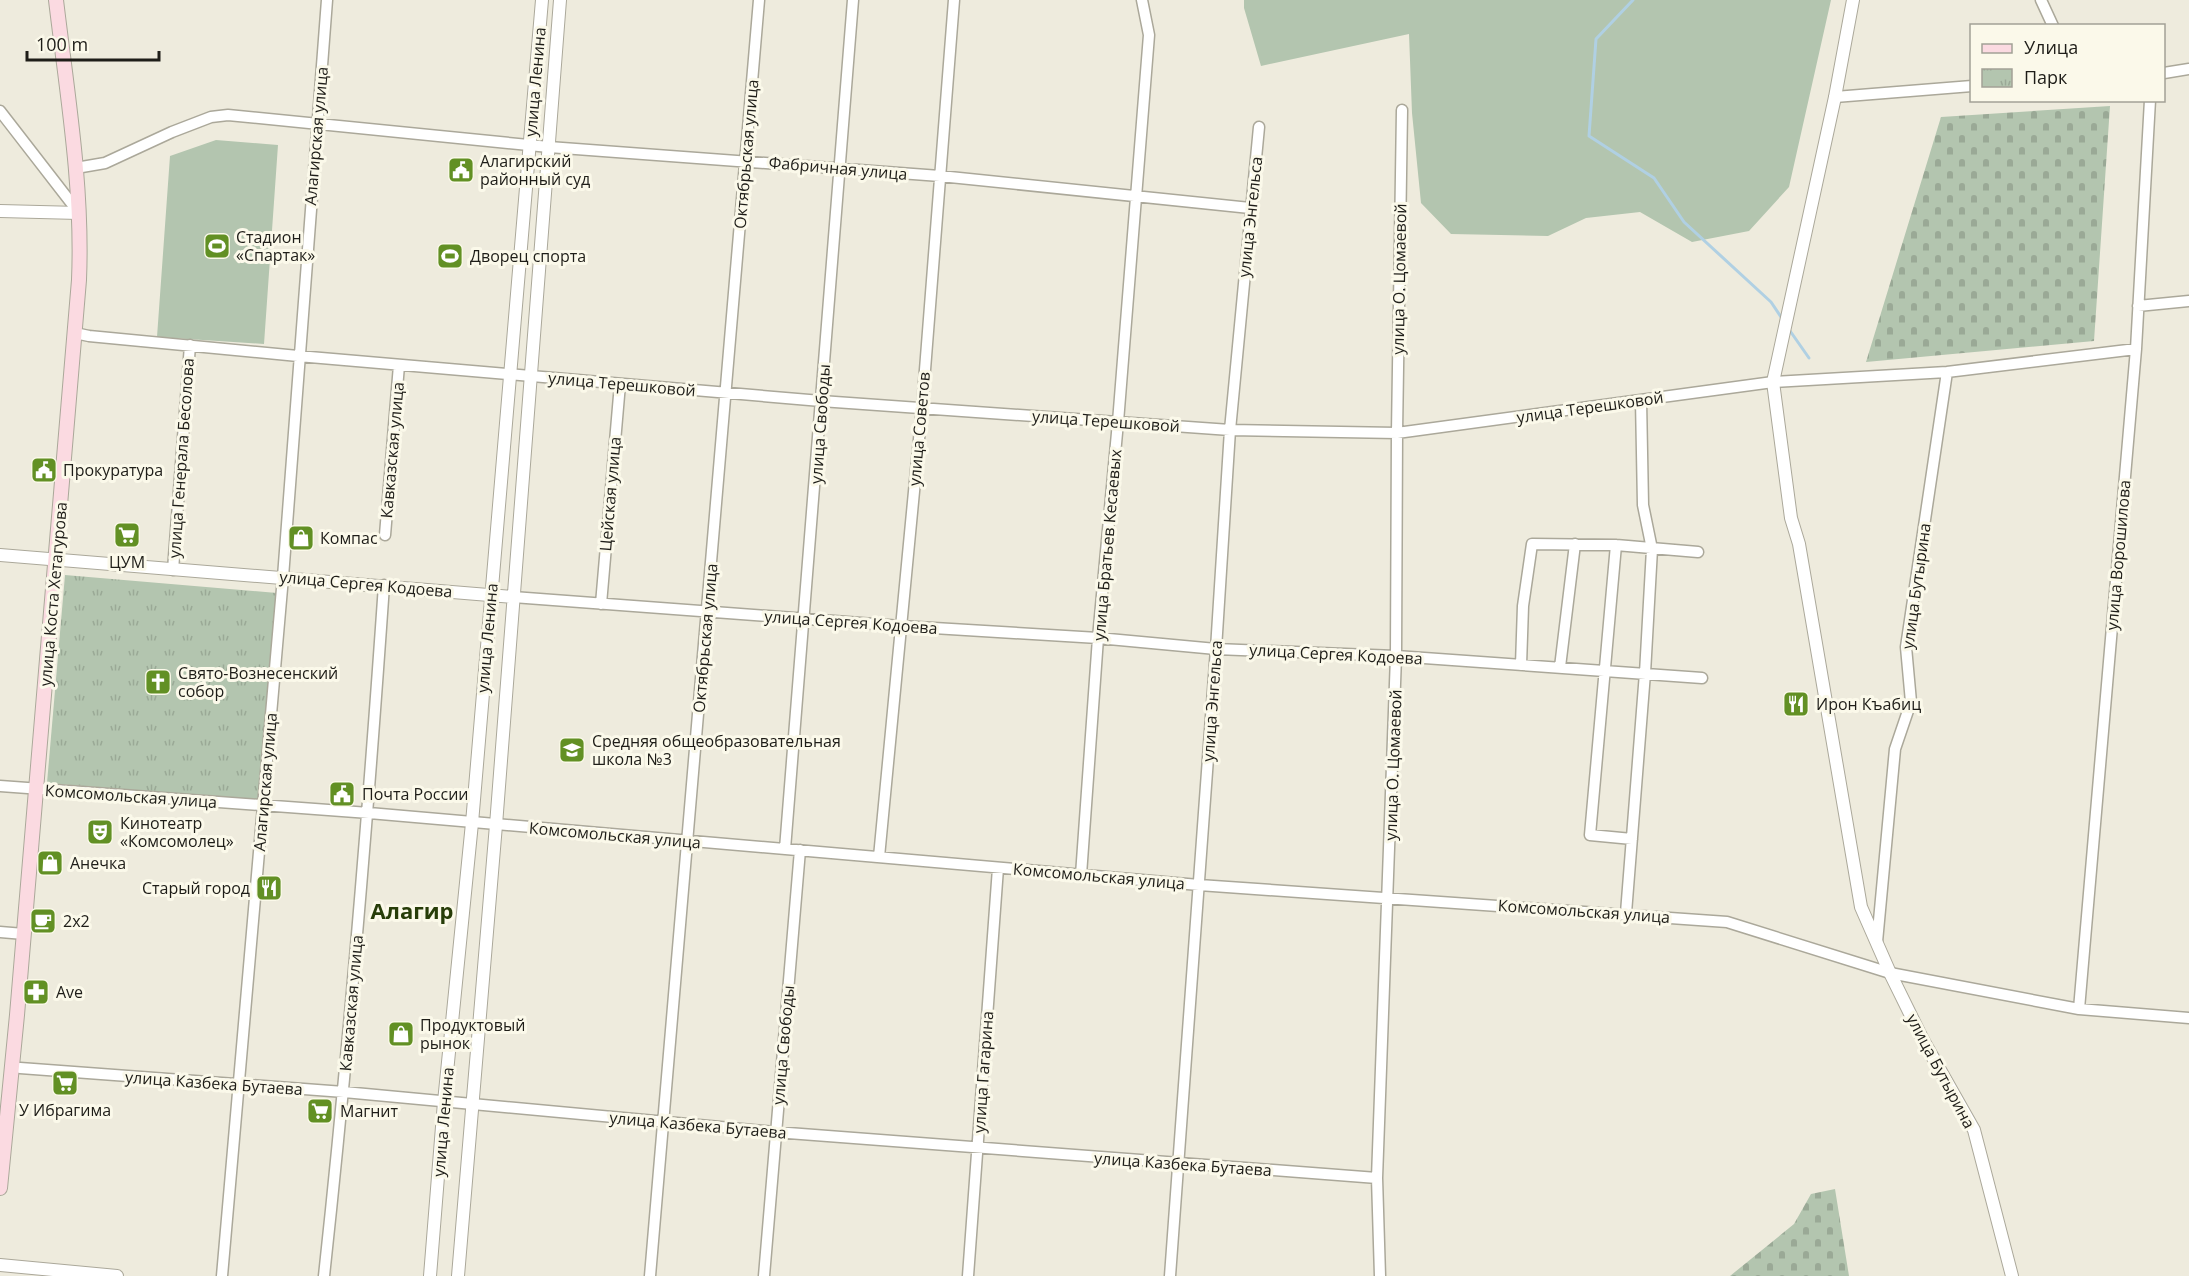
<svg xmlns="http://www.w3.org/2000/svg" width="2189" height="1276" viewBox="0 0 2189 1276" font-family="'Open Sans',sans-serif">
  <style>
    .grass { fill: #b3c5af }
    .cemetery { fill: url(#cemetery-stones) }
    .park { fill: url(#park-tufts) }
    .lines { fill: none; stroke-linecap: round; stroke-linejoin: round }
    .stream { stroke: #b0d0e3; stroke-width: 3 }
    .minor-casing { stroke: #aba89a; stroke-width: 13 }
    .tertiary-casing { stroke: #aba89a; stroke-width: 14 }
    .secondary-casing { stroke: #aba89a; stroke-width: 16 }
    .minor { stroke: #fff; stroke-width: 10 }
    .tertiary { stroke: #fff; stroke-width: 12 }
    .secondary { stroke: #fbdae1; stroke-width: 14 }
    .labels { text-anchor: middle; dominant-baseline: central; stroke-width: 6; stroke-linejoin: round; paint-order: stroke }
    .street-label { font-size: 16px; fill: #1e1d18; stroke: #fbf9ea }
    .poi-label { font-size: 16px; fill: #1e1d18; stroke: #fbf9ea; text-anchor: start }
    .district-label { font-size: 22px; font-weight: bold; fill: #273d09; stroke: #fbf9ea }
  </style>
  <defs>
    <pattern id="cemetery-stones" width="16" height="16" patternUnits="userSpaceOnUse" patternTransform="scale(1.5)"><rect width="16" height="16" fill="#b3c5af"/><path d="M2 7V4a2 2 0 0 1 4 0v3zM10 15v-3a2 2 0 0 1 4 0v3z" fill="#9aa996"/></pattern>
    <pattern id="park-tufts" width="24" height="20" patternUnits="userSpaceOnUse" patternTransform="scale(1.5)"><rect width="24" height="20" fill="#b3c5af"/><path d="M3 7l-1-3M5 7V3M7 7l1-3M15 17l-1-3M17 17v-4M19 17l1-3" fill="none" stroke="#9aa996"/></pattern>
  </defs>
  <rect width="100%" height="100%" fill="#eeebdd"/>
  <!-- grass -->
  <path class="grass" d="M1244,0H1831L1789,187L1749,231L1692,242L1640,212L1586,218L1548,236L1451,234L1421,203L1412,113L1409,34L1261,66L1244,8Z
    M216,140L278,145L264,344L157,337L170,156Z"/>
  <!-- cemetery -->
  <path class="cemetery" d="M2110,106L2094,341L1866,362L1941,117Z
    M1835,1189L1849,1276H1730L1794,1224L1811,1194Z"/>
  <!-- park -->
  <path class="park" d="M65,575L277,593L259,801L47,783Z"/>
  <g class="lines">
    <!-- stream -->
    <path class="stream" d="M1633,0L1596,39L1589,136L1654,178L1684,222L1771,302L1783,320
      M1788,328L1809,358"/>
    <defs>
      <path id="minor" d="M2041,0L2053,26
        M2164,73L2189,69
        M1835,97L1972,86
        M0,111L79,213
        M76,168L105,163L172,132L211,117L228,115L549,147L940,176L1250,208
        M2138,306L2189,301
        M75,333L89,336L298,356L821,401L1230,430L1397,433L1773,382L1947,372L2136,349
        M385,535L399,365
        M1616,545L1590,835L1632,839
        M173,570L190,345
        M513,597L901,626L1098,638L1216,649L1396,656L1702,678
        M601,604L620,384
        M1521,665L1523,606L1532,544L1616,545L1698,552
        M1560,667L1575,544
        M0,786L369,813L1199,885L1727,922L1890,973L2079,1009L2189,1018
        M785,849L853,0
        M879,857L922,408L954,0
        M1081,875L1098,638L1118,422L1149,35L1142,0
        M1626,913L1645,673L1652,549L1643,505L1641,400
        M0,932L24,934
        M1877,942L1895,749L1911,702L1906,647L1947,372
        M2079,1009L2136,349L2150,100
        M20,1068L344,1092L775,1132L1377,1178
        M222,1276L283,577L327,0
        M324,1276C349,1046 368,816 384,585
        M650,1276L759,0
        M764,1276L800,850
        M968,1276L998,868
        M1170,1276L1216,649L1230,430L1259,127
        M1380,1276L1377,1178L1396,656L1397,433L1402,110"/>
      <path id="tertiary" d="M1853,0L1835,97L1773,382L1791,518L1799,544L1861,907L1890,973L1923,1040L1974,1130L2012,1276
        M0,211L79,213
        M0,555L513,597
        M0,1265L117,1276
        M430,1276L444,1102L472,823L542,0
        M458,1276L496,825L560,0"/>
      <path id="secondary" d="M0,1188L17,1015L79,280C83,186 67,93 56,0"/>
    </defs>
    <!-- minor casing -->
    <use href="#minor" class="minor-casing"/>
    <!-- tertiary casing -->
    <use href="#tertiary" class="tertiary-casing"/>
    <!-- secondary casing -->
    <use href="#secondary" class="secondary-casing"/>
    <!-- minor -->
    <use href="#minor" class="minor"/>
    <!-- tertiary -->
    <use href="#tertiary" class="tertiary"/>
    <!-- secondary -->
    <use href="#secondary" class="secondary"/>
  </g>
  <!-- icons -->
  <defs>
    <symbol id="civic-square" viewBox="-11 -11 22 22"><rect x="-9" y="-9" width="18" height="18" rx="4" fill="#629024" stroke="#fbf9ea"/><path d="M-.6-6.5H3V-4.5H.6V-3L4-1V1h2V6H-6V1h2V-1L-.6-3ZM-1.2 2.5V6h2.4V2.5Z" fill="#fff"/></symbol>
    <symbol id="stadium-square" viewBox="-11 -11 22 22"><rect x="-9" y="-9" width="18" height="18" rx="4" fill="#629024" stroke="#fbf9ea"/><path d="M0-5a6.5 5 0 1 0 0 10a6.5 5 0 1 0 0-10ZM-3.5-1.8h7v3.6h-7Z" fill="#fff"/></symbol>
    <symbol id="supermarket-square" viewBox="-11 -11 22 22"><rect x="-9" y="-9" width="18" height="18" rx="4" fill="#629024" stroke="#fbf9ea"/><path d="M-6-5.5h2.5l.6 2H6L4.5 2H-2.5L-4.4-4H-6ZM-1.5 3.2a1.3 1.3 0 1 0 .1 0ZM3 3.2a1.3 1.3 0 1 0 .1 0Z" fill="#fff"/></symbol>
    <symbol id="shop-square" viewBox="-11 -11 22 22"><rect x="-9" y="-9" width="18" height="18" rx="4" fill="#629024" stroke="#fbf9ea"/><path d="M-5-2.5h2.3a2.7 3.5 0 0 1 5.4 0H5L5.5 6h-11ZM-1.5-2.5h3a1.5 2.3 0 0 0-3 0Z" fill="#fff"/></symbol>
    <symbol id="church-square" viewBox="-11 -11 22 22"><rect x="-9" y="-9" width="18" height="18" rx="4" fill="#629024" stroke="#fbf9ea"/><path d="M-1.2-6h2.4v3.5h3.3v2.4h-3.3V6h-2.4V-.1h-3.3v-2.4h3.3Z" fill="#fff"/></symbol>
    <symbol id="restaurant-square" viewBox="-11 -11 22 22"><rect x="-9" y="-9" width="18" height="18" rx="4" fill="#629024" stroke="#fbf9ea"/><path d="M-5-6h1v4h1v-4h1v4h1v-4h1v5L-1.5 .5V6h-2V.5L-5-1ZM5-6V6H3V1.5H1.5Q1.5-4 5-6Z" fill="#fff"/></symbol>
    <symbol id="school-square" viewBox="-11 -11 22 22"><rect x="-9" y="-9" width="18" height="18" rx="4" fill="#629024" stroke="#fbf9ea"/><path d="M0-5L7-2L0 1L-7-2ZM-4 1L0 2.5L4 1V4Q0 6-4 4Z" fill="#fff"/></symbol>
    <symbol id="theatre-square" viewBox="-11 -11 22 22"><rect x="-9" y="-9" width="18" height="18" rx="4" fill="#629024" stroke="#fbf9ea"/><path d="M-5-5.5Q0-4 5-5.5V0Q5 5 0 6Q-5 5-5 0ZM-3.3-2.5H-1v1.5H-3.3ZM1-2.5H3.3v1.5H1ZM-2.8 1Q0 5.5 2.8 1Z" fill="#fff"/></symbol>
    <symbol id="cafe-square" viewBox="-11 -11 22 22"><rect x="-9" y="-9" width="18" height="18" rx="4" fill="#629024" stroke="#fbf9ea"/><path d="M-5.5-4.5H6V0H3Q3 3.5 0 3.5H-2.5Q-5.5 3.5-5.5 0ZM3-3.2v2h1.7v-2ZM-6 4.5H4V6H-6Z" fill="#fff"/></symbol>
    <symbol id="pharmacy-square" viewBox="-11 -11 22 22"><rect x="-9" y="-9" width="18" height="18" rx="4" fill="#629024" stroke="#fbf9ea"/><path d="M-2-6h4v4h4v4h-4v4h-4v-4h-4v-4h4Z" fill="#fff"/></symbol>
  </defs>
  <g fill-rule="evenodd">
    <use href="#civic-square" x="446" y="155" width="30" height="30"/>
    <use href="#stadium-square" x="202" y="231" width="30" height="30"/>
    <use href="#stadium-square" x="435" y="241" width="30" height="30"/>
    <use href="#civic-square" x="29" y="455" width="30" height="30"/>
    <use href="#supermarket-square" x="112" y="520" width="30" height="30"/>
    <use href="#shop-square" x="286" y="523" width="30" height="30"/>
    <use href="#church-square" x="143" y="667" width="30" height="30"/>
    <use href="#restaurant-square" x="1781" y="689" width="30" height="30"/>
    <use href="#school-square" x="557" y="735" width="30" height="30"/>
    <use href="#civic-square" x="327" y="779" width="30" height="30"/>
    <use href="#theatre-square" x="85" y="817" width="30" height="30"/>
    <use href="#shop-square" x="35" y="848" width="30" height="30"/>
    <use href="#restaurant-square" x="254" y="873" width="30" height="30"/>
    <use href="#cafe-square" x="28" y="906" width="30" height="30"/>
    <use href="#pharmacy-square" x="21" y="977" width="30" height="30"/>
    <use href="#shop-square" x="386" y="1019" width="30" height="30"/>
    <use href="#supermarket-square" x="50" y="1068" width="30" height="30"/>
    <use href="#supermarket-square" x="305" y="1096" width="30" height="30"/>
  </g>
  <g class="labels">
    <!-- street labels -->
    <g class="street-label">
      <text transform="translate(535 82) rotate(-85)">улица Ленина</text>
      <text transform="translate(316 136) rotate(-85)">Алагирская улица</text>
      <text transform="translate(746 154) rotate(-85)">Октябрьская улица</text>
      <text transform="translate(838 168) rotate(5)">Фабричная улица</text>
      <text transform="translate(1250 217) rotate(-84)">улица Энгельса</text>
      <text transform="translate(1399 279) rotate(-89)">улица О. Цомаевой</text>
      <text transform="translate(622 384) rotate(5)">улица Терешковой</text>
      <text transform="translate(1590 407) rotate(-8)">улица Терешковой</text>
      <text transform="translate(1106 421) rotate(4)">улица Терешковой</text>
      <text transform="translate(820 424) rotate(-86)">улица Свободы</text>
      <text transform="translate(919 429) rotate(-85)">улица Советов</text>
      <text transform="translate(392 450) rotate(-85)">Кавказская улица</text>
      <text transform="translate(181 458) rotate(-86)">улица Генерала Бесолова</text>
      <text transform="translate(610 494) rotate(-85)">Цейская улица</text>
      <text transform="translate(1107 545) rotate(-85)">улица Братьев Кесаевых</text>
      <text transform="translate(2118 555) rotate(-85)">улица Ворошилова</text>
      <text transform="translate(366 584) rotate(5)">улица Сергея Кодоева</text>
      <text transform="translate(1916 586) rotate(-82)">улица Бутырина</text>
      <text transform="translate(53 594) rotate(-85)">улица Коста Хетагурова</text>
      <text transform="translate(851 622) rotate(4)">улица Сергея Кодоева</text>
      <text transform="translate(487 638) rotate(-85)">улица Ленина</text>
      <text transform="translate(705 638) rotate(-85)">Октябрьская улица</text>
      <text transform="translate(1336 654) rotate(3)">улица Сергея Кодоева</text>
      <text transform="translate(1212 701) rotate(-86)">улица Энгельса</text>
      <text transform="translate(1393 765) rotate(-88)">улица О. Цомаевой</text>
      <text transform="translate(265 782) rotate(-85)">Алагирская улица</text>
      <text transform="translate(131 796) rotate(4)">Комсомольская улица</text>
      <text transform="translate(615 835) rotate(5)">Комсомольская улица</text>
      <text transform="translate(1099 876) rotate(5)">Комсомольская улица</text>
      <text transform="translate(1584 911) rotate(4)">Комсомольская улица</text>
      <text transform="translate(351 1003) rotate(-85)">Кавказская улица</text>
      <text transform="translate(783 1045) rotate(-85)">улица Свободы</text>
      <text transform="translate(1941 1071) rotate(62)">улица Бутырина</text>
      <text transform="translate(983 1072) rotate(-86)">улица Гагарина</text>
      <text transform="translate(214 1083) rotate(4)">улица Казбека Бутаева</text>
      <text transform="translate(443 1122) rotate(-85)">улица Ленина</text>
      <text transform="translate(698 1125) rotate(5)">улица Казбека Бутаева</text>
      <text transform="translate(1183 1164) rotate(4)">улица Казбека Бутаева</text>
    </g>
    <!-- poi labels -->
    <g class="poi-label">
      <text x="480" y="161">Алагирский<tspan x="480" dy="18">районный суд</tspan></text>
      <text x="236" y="237">Стадион<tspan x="236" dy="18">«Спартак»</tspan></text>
      <text x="470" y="256">Дворец спорта</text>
      <text x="63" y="470">Прокуратура</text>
      <text x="320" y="538">Компас</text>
      <text x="127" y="562" text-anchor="middle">ЦУМ</text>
      <text x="178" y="673">Свято-Вознесенский<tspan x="178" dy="18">собор</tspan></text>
      <text x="1816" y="704">Ирон Къабиц</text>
      <text x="592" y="741">Средняя общеобразовательная<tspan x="592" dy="18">школа №3</tspan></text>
      <text x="362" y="794">Почта России</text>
      <text x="120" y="823">Кинотеатр<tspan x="120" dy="18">«Комсомолец»</tspan></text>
      <text x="70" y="863">Анечка</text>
      <text x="250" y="888" text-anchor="end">Старый город</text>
      <text x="63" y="921">2x2</text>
      <text x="56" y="992">Ave</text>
      <text x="420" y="1025">Продуктовый<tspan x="420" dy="18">рынок</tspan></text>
      <text x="65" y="1110" text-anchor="middle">У Ибрагима</text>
      <text x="340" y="1111">Магнит</text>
    </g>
    <!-- district labels -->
    <g class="district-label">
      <text x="412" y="910">Алагир</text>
    </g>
  </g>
  <!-- legend -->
  <rect x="1970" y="24" width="195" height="78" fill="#fbf9ea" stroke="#a3a196" stroke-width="1.5"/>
  <rect x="1982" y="44" width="30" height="9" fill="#fbdae1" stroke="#a3a196" stroke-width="1.5"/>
  <text x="2024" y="54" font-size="18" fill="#1e1d18">Улица</text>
  <rect x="1982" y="69" width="30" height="18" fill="url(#park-tufts)" stroke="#a3a196" stroke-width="1.5"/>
  <text x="2024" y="84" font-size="18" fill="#1e1d18">Парк</text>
  <!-- scale -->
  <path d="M27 51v9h132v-9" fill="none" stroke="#1e1d18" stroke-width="3"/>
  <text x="36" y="51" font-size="18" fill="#1e1d18" stroke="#fbf9ea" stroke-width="4.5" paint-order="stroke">100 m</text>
</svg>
